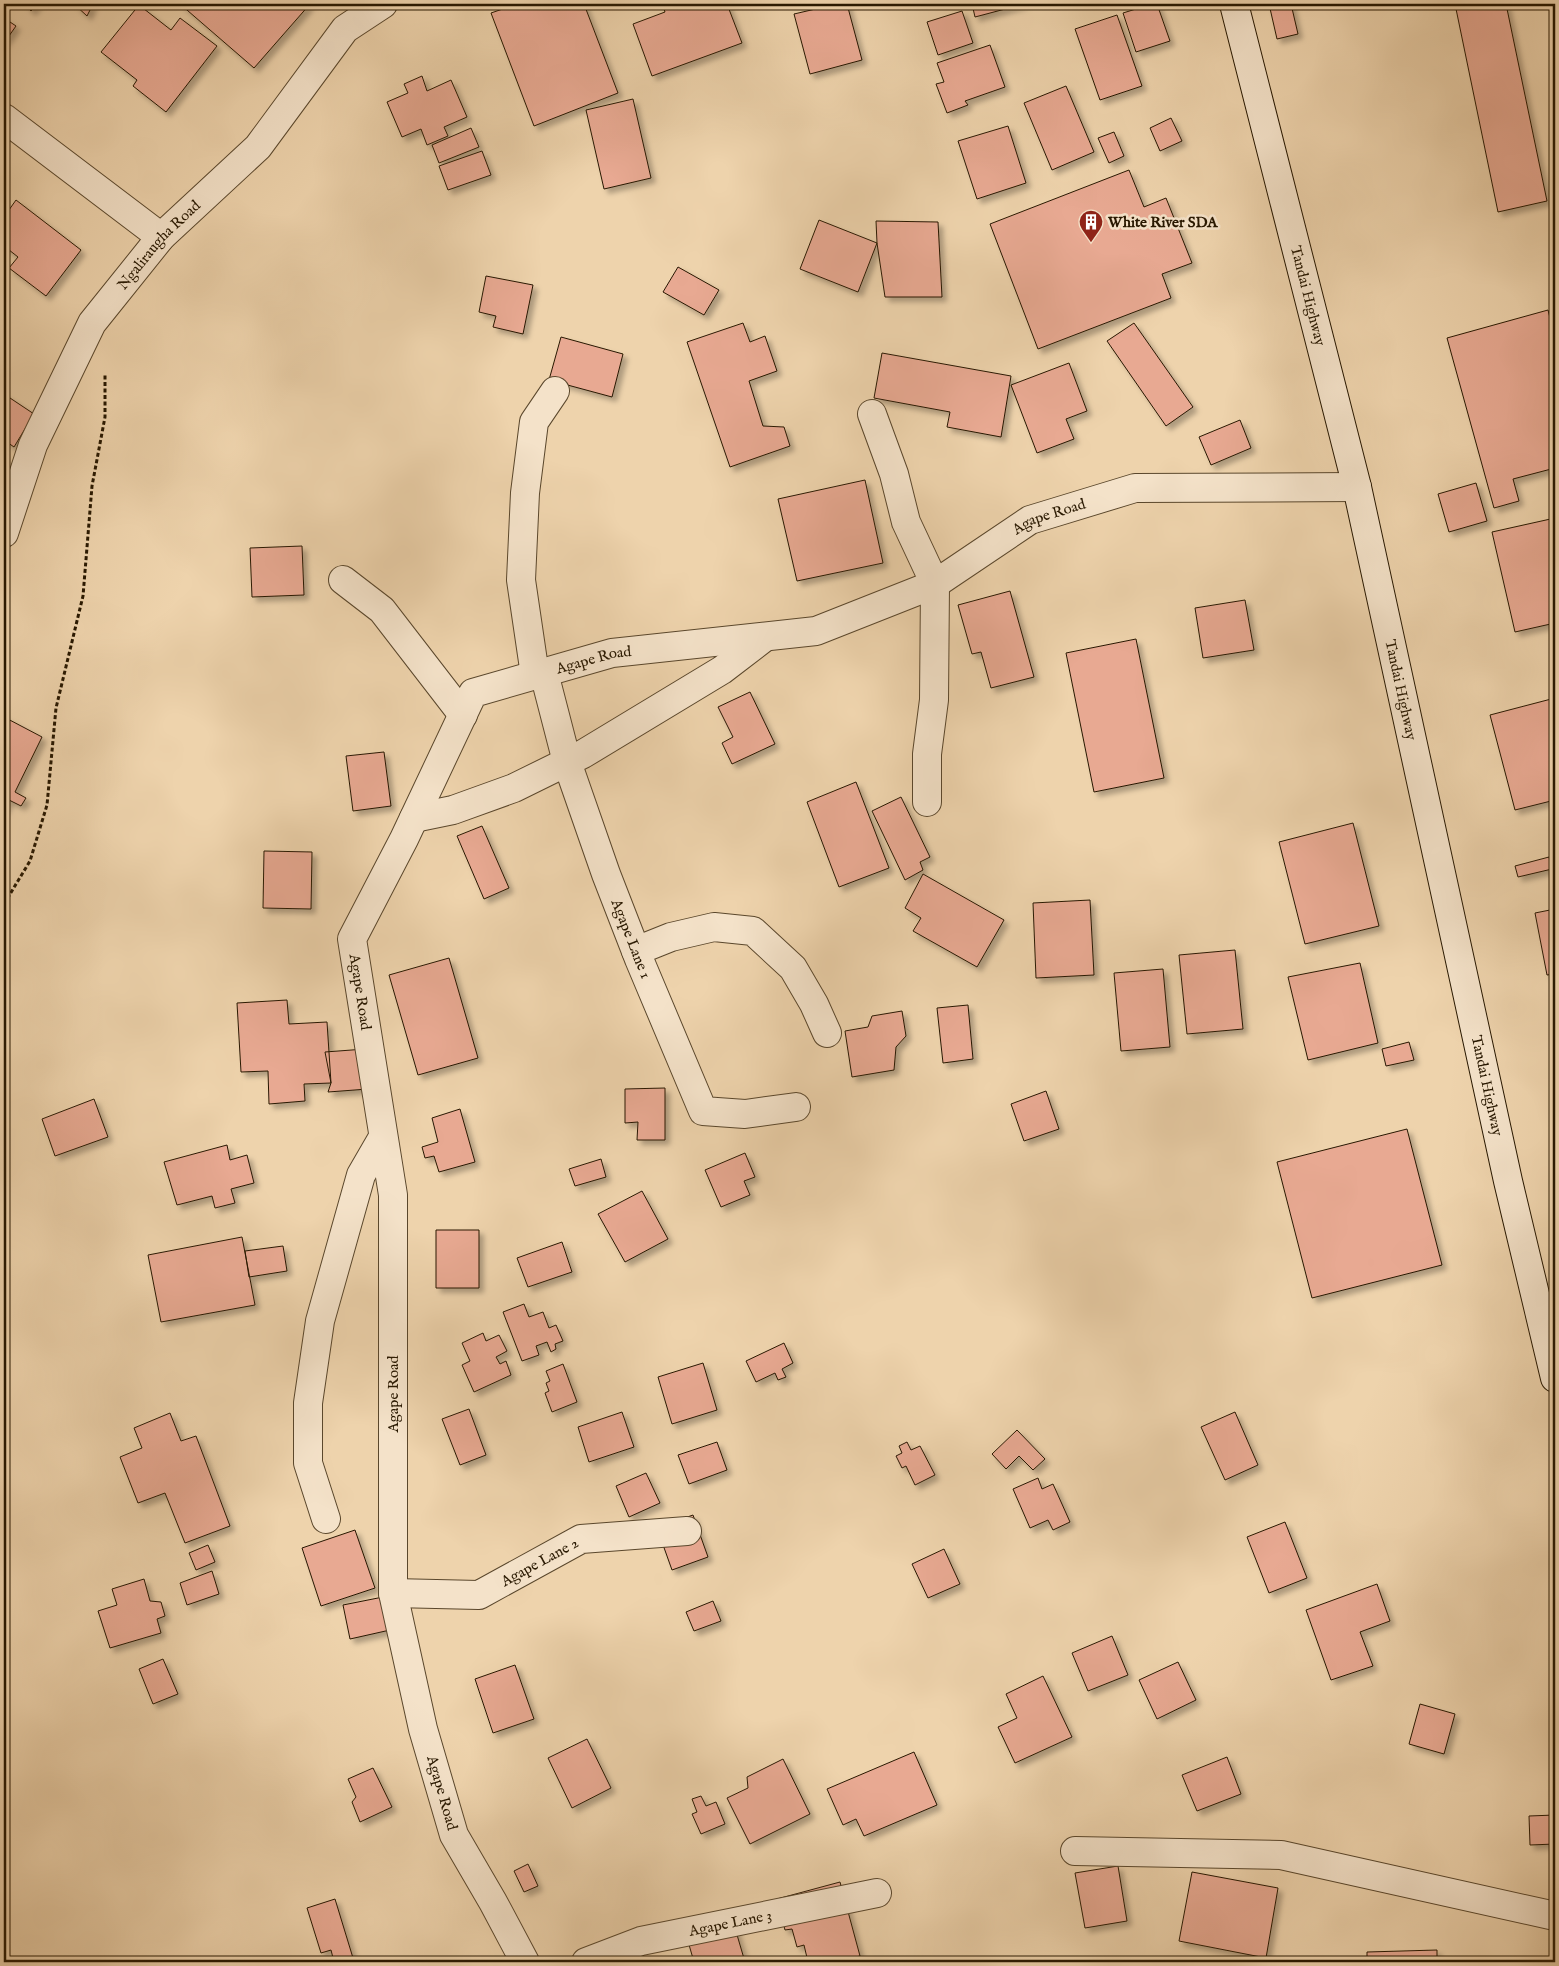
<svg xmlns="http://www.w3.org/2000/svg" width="1559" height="1966" viewBox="0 0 1559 1966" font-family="'IM FELL English',serif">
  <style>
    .building { fill: #e8a992; stroke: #281801; filter: url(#shadow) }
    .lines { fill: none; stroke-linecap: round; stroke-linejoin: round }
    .minor-casing { stroke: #5a472c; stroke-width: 30 }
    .secondary-casing { stroke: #281801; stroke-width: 30 }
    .path { stroke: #281801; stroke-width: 3; stroke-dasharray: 4 2.5; stroke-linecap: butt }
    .minor { stroke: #f4e2c9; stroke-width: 28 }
    .secondary { stroke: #f4e2c9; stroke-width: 28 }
    .labels { text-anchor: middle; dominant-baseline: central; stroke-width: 5; stroke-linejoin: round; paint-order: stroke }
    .poi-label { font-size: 15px; font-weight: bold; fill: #281801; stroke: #f4e2c9; text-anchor: start }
    .street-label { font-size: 15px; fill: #281801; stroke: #f4e2c9 }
  </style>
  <defs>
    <filter id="shadow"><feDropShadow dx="4.5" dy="4.5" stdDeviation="2.5" flood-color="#0004"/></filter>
  </defs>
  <rect width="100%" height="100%" fill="#eed3ac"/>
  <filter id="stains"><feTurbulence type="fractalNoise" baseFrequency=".004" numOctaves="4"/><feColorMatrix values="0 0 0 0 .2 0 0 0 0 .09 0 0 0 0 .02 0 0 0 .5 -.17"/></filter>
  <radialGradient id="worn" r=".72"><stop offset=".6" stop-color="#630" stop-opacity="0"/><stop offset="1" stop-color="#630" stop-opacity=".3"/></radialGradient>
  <!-- building -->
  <path class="building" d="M24,4H38L31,11Z
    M74,4H93L87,16Z
    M180,4H310L254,68Z
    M517,4H584L618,93L534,126L491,13Z
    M662,4H727L742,43L652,76L633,24L665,12Z
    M837,4H847L862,60L810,74L794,14Z
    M972,4H1024L975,17Z
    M1152,4H1157L1170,41L1136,52L1123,13Z
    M1269,4H1291L1298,34L1277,39Z
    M1455,4H1506L1547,201L1498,212Z
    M139,5L171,30L180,18L217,46L166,112L133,86L137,80L101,52Z
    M962,11L973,43L938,55L927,22Z
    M1117,15L1142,86L1100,100L1075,29Z
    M4,18L16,26L4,43Z
    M990,45L1005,87L965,101L968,105L947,113L936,84L944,82L937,63Z
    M422,76L427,91L451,80L467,117L444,127L448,136L427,145L421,129L402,137L387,102L408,93L404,84Z
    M1066,86L1094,152L1052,170L1024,103Z
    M633,99L651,178L604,189L586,110Z
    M1171,118L1182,141L1160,151L1150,128Z
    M1008,126L1026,183L977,199L958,141Z
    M471,128L479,147L439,163L432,145Z
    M1114,132L1124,156L1109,163L1098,138Z
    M482,151L491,175L448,190L439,166Z
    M1129,170L1144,207L1166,198L1192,263L1162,274L1171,298L1038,349L990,224Z
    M16,200L81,250L46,296L9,268L18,257L4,246V217Z
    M819,220L877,243L858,292L800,269Z
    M876,221L938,222L942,297H885L877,243Z
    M678,267L719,290L704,315L663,292Z
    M486,276L533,285L523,334L493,327L496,316L479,312Z
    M1548,310L1555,338V468L1513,479L1519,501L1494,508L1447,338Z
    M743,323L750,342L765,336L777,371L749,381L763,426L784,427L790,446L730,467L687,342Z
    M1134,323L1193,407L1166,426L1107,341Z
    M561,337L623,354L612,397L549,380Z
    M882,353L1011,376L1001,437L947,427L950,412L874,398Z
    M1069,363L1087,411L1066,419L1074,439L1037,453L1011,385Z
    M4,394L34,414L14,447L4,440Z
    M1240,420L1251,448L1211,465L1199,437Z
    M865,480L883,563L797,581L778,499Z
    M1476,483L1487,521L1449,532L1438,494Z
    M1555,518V623L1515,632L1492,532Z
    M302,546L304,595L252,597L250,548Z
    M1010,591L1034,677L991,688L981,652L972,654L958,605Z
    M1245,600L1254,650L1203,658L1195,608Z
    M1136,639L1164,778L1094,792L1066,653Z
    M750,692L775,744L732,764L722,743L733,737L718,707Z
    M1555,698V800L1515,810L1490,715Z
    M4,717L42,737L15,792L26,798L21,806L9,800L4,811Z
    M384,752L391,806L353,811L346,756Z
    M856,782L889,868L839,887L807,802Z
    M901,797L930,857L920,862L923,870L905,880L872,811Z
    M1353,823L1379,926L1305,944L1279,842Z
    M482,826L509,888L484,899L457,836Z
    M264,851L312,852L311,909L263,908Z
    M1549,857L1552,869L1518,877L1515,866Z
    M923,874L1004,920L977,967L913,931L921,918L905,908Z
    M1090,900L1094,975L1036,978L1033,903Z
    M1555,909V974L1547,975L1535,913Z
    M1235,950L1243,1029L1187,1034L1179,955Z
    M449,958L478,1058L418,1075L389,975Z
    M1360,963L1378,1043L1308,1060L1288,977Z
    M1163,969L1170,1047L1121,1051L1114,973Z
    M287,1000L289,1024L327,1022L331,1083L304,1084L305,1101L269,1104L268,1071L241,1072L237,1003Z
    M968,1005L973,1059L943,1063L937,1008Z
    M902,1011L906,1036L896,1047L894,1070L852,1077L845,1031L868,1027L872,1016Z
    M1409,1042L1414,1060L1386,1066L1382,1049Z
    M365,1049L368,1089L328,1092L331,1083L325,1052Z
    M665,1088V1140H637L638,1122L625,1123V1089Z
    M1046,1091L1059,1129L1024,1141L1011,1104Z
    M94,1099L108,1137L55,1156L42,1119Z
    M460,1109L475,1162L439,1172L434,1156L425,1158L422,1147L438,1142L432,1118Z
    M1407,1129L1442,1265L1312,1298L1277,1162Z
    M227,1145L230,1160L247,1155L254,1183L231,1189L235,1203L215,1208L212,1196L177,1205L164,1162Z
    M745,1153L755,1177L744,1181L750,1195L721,1207L705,1170Z
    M601,1159L606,1177L575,1186L569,1169Z
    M642,1191L668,1239L625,1262L598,1214Z
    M436,1230H479V1288H436Z
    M242,1237L255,1305L161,1322L148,1255Z
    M562,1242L572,1272L528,1287L517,1258Z
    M283,1246L287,1271L249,1277L245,1251Z
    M524,1304L529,1317L543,1312L549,1328L556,1325L563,1341L555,1344L556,1349L551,1352L547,1342L536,1346L539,1355L522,1361L503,1312Z
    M483,1333L486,1341L499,1335L507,1351L496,1357L500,1364L506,1361L511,1375L474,1392L462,1365L470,1361L462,1343Z
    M784,1343L793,1363L782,1369L786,1377L778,1380L775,1373L756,1382L746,1361Z
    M703,1363L717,1410L672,1424L658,1377Z
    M563,1364L577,1402L552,1412L545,1393L549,1391L546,1383L550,1381L546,1371Z
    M469,1409L486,1455L460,1465L442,1419Z
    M622,1412L634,1447L589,1462L578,1427Z
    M1235,1412L1258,1465L1225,1480L1201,1427Z
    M170,1413L181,1441L196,1436L230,1526L185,1543L165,1493L138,1503L120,1457L142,1448L134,1428Z
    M1017,1430L1045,1459L1033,1470L1019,1456L1006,1469L992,1454Z
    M717,1442L727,1470L689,1484L678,1455Z
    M907,1442L911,1450L920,1446L935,1475L915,1485L906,1466L902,1468L896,1456L902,1453L899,1446Z
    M646,1473L660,1503L629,1517L616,1486Z
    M1038,1478L1042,1489L1053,1484L1070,1522L1053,1530L1048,1520L1030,1528L1013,1489Z
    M693,1515L708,1557L672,1570L657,1528Z
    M1285,1522L1307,1578L1269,1593L1247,1537Z
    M355,1530L375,1588L321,1606L302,1548Z
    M208,1545L215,1562L196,1570L189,1553Z
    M944,1549L960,1584L928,1598L912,1564Z
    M212,1571L219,1594L187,1605L180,1583Z
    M144,1579L150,1601L161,1602L165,1616L157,1619L161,1633L110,1648L98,1611L117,1605L112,1589Z
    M1377,1584L1390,1621L1360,1632L1373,1666L1331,1680L1306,1610Z
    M383,1597L390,1630L350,1639L343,1605Z
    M713,1601L721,1621L694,1631L686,1612Z
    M1112,1636L1128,1675L1088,1691L1072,1653Z
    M163,1659L178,1694L153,1704L139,1669Z
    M1178,1662L1196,1700L1157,1719L1139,1680Z
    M515,1665L534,1719L493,1733L475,1679Z
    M1043,1676L1072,1737L1015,1763L998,1727L1017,1718L1006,1694Z
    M1420,1704L1455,1714L1444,1754L1409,1744Z
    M587,1739L611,1788L572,1808L548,1758Z
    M914,1752L937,1805L864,1836L856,1819L843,1825L827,1789Z
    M1227,1757L1241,1794L1197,1811L1182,1775Z
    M783,1759L810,1814L750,1844L727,1798L748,1788L747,1777Z
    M373,1768L392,1807L360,1822L352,1802L356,1797L348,1779Z
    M701,1796L706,1806L716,1802L725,1824L701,1834L692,1814L697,1812L692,1799Z
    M1555,1815V1844L1530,1845L1529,1816Z
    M528,1864L538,1886L524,1892L514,1871Z
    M1118,1866L1127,1921L1085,1928L1075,1873Z
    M1192,1872L1278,1888L1266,1958L1179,1941Z
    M840,1882L860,1956L834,1962H808L804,1945L797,1947L792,1929L785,1930L777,1899Z
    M335,1899L353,1958L339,1962H334L331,1950L321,1953L307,1908Z
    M730,1911L745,1962H694L683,1924Z
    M1437,1950V1962H1367V1952Z"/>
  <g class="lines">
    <defs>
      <g id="minor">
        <path d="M4,118L161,237"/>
        <path d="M872,414L894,474L906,522L935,584L934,700L927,754V802"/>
        <path id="s1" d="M4,533L33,445L92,323L161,237L258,147L345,29L383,4"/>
        <path d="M343,580L382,610L463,715"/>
        <path id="s2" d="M544,673L567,762L606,874L639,959L703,1111L745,1114L796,1107"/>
        <path d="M535,675L521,580L525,493L534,422L555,391"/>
        <path d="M414,818L453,810L514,788L583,754L722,670L765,637"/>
        <path d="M636,951L671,937L714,927L753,931L793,968L814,1004L827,1033"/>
        <path d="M326,1519L308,1463V1403L320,1321L361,1175L383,1137"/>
        <path id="s3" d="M393,1593L479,1595L581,1539L687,1531"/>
        <path d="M1075,1851L1281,1855L1555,1916"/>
        <path id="s4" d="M525,1962L493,1902L454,1835L423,1729L393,1593V1195L352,939L404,839L473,693L612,653L816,631L935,584L1030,520L1135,488L1357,487"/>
        <path id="s5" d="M586,1962L641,1941L877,1893"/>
      </g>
      <g id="secondary">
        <path id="s6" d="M1234,4L1357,487L1508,1181L1555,1378"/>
      </g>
    </defs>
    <!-- minor casing -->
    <use href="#minor" class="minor-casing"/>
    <!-- secondary casing -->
    <use href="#secondary" class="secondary-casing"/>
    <!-- path -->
    <path class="path" d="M4,904L30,861L47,805L56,708L83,596L92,486L105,417V373"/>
    <!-- minor -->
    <use href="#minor" class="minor"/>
    <!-- secondary -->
    <use href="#secondary" class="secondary"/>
  </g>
  <!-- icons -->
  <defs>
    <symbol id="building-pin" viewBox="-11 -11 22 30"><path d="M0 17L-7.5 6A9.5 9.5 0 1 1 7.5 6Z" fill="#8f2418" stroke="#f4e2c9"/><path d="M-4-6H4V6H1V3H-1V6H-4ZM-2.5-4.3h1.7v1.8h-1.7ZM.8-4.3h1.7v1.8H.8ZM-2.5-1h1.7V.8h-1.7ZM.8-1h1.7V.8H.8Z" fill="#fff"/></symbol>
  </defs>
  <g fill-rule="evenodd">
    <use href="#building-pin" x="1077" y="208" width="28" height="38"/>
  </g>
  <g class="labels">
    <!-- poi labels -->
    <g class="poi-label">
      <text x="1108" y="222">White River SDA</text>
    </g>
    <!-- street labels -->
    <g class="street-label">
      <text stroke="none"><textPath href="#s1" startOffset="331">Ngaliraugha Road</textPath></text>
      <text stroke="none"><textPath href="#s6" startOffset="301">Tandai Highway</textPath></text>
      <text stroke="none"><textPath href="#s4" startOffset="1938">Agape Road</textPath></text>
      <text stroke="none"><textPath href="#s4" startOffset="1452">Agape Road</textPath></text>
      <text stroke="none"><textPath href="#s6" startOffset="706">Tandai Highway</textPath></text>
      <text stroke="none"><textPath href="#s2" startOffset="280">Agape Lane 1</textPath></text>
      <text transform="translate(360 992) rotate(81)">Agape Road</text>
      <text stroke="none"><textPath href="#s6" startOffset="1111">Tandai Highway</textPath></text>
      <text transform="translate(393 1394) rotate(-90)">Agape Road</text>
      <text stroke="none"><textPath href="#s3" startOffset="155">Agape Lane 2</textPath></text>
      <text transform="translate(442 1793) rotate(74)">Agape Road</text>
      <text stroke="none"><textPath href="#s5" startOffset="150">Agape Lane 3</textPath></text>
    </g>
  </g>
  <!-- margin -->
  <rect width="1559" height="1966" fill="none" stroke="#eed3ac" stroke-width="20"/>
  <rect x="5" y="5" width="1549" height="1956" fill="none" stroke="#281801" stroke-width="2.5"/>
  <rect x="10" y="10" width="1539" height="1946" fill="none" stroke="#281801"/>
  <rect width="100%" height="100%" filter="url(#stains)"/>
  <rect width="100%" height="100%" fill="url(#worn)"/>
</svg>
